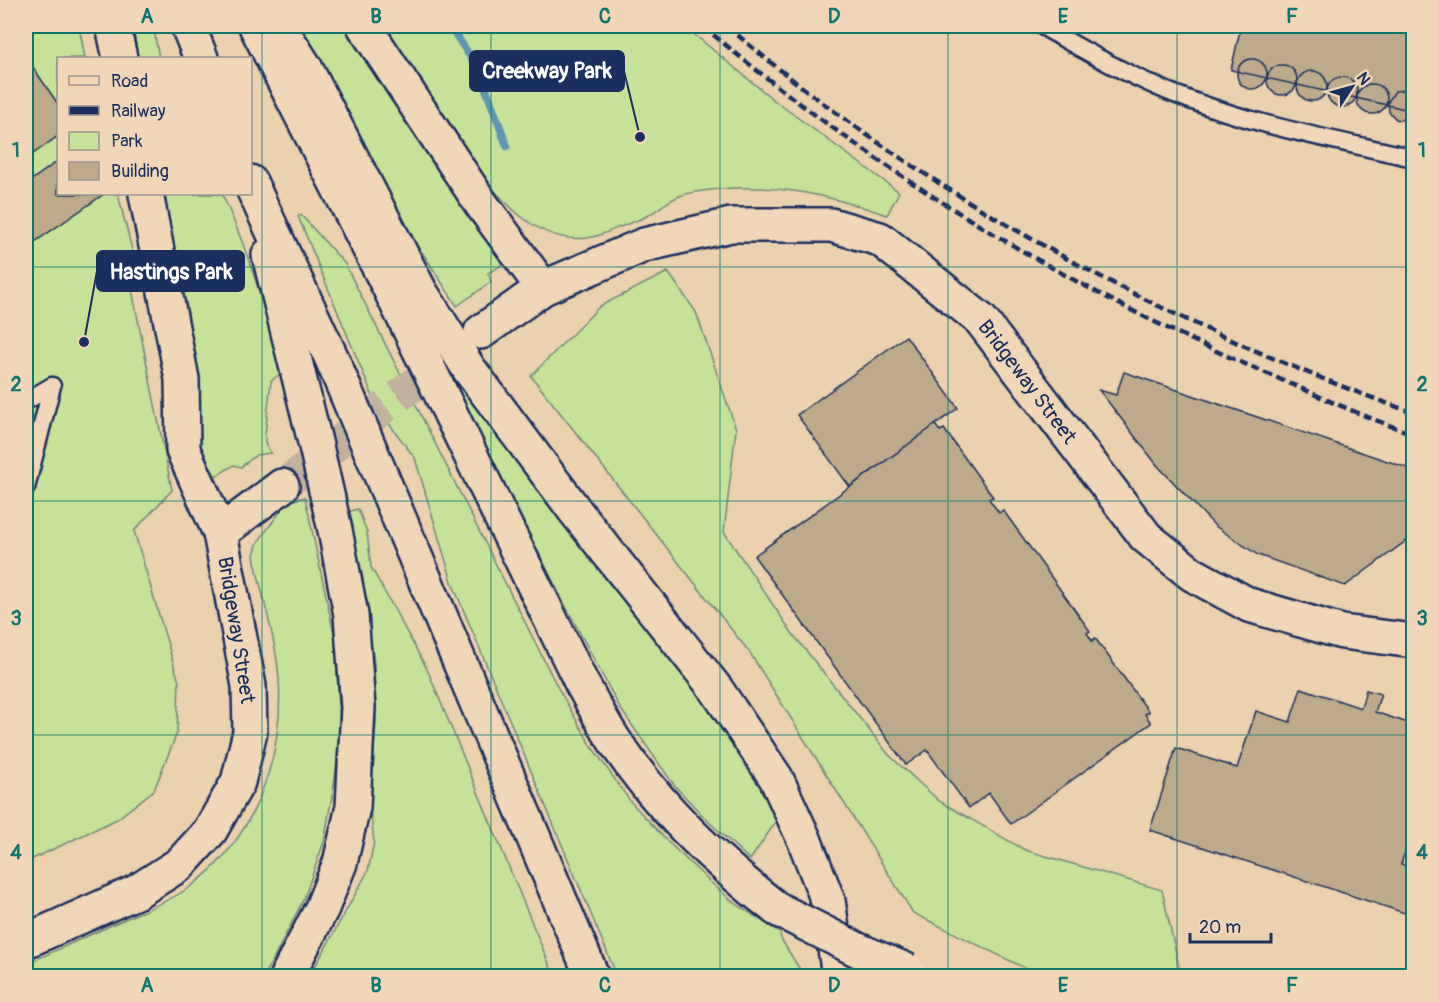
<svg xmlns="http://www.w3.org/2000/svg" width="1439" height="1002" viewBox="0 0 1439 1002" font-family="Pangolin,sans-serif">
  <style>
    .green { fill: #c6e299; stroke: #70887c; stroke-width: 1.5 }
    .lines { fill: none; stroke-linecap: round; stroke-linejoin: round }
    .stream { stroke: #6096b4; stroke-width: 8 }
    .building { fill: #bdaa8a; stroke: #1b2f5e; stroke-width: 1.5 }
    .tertiary-tunnel { stroke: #c1b19d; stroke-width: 33; stroke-dasharray: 33 16; stroke-linecap: butt }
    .service-casing { stroke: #1b2f5e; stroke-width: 21 }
    .tertiary-casing { stroke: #1b2f5e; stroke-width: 38 }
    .secondary-casing { stroke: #1b2f5e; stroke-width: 38 }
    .motorway-casing { stroke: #1b2f5e; stroke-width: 38 }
    .service { stroke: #f1d7b8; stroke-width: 16 }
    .tertiary { stroke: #f1d7b8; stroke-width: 33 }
    .secondary { stroke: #f1d7b8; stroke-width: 33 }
    .motorway { stroke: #f1d7b8; stroke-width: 33 }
    .rail { stroke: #1b2f5e; stroke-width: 4.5; stroke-dasharray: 9 4.5; stroke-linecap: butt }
    .motorway-bridge-casing { stroke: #1b2f5e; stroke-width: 38; stroke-linecap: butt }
    .motorway-bridge { stroke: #f1d7b8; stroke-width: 33 }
    .grid { fill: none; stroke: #0f766e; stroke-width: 1.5; stroke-opacity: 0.55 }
    .labels { text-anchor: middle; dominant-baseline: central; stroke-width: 4.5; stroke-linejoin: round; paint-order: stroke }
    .street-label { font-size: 21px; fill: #1b2f5e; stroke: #f1d7b8 }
    .leader { fill: none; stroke: #1b2f5e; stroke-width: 2 }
    .callout-dot { fill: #1b2f5e; stroke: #f1d7b8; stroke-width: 2 }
    .callout { fill: #1b2f5e; stroke: #1b2f5e; stroke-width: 2 }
    .callout-label { font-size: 22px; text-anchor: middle; font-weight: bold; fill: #fff }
    .neatline { fill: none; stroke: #0f766e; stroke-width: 2 }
    .grid-label { font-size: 20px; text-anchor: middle; font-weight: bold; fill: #0f766e }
  </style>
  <rect width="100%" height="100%" fill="#ebd1ad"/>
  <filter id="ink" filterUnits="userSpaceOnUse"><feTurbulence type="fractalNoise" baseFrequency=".0167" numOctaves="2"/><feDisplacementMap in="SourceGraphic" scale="12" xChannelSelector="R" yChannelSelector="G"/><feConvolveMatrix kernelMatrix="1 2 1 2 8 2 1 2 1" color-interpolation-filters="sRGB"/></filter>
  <g filter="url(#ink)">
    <!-- green -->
    <path class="green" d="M26,26H79L85,58H58V194H118L133,254L126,260L172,490L134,531L179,682L177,733L154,790L117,819L26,862Z
      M133,26H153L159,58H138Z
      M296,26H346L486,231L502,265L488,273L491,282L457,306L422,252L419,253Z
      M384,26H684L775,101L899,192L887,215C820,192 761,180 690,193C670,197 663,207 647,216C637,221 627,224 617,228C608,232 597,237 587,238C540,244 506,205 479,173Z
      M163,194H222C248,250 267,312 280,374L271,381L265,435V444L271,453L256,455L241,467L234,465L216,476L197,452L191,339Z
      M301,215L345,264L558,688L592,747L630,801L670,844L709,881L732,901L780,933L781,939L804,976H617L453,585L415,458L378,409L298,216Z
      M668,272L696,312L736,429L724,532L792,633L889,755L939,801L1025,850L1162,890L1181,976H1041L913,913L750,653L531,376L600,306Z
      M450,365L704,698L763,786L779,817L750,860L708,821L674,785L620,708L563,601L446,368Z
      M305,497L335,639L340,726L335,779L324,842L304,898L273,960L263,976H26V964C59,949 92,934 125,919C146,910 170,901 190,887C255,840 284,757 279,679C276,637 261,596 254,555L258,542L287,502Z
      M358,509L367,532L371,567L427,669L554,976H310L368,871L374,842L370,807L376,721L374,664L367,611L347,512Z"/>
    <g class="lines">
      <!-- stream -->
      <path class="stream" d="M450,26L479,70L507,146"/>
    </g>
    <!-- building -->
    <path class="building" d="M1241,26H1414V111L1231,70Z
      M26,57L58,104V136L26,159Z
      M1237 74a15 15 0 1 1 30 0a15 15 0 1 1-30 0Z
      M1267 80a15 15 0 1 1 30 0a15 15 0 1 1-30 0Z
      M1297 86a15 15 0 1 1 30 0a15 15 0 1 1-30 0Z
      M1327 92a15 15 0 1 1 30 0a15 15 0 1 1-30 0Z
      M1357 99a15 15 0 1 1 30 0a15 15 0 1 1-30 0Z
      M1405,90L1414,94V115L1410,118L1400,120L1396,119L1389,112L1388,102L1395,91Z
      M58,161V194H104L26,248V184Z
      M906,336L958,408L850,487L797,415Z
      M1124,372L1414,470V535L1345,586L1258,555L1215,526L1157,465L1099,390L1116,395Z
      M935,425L940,431L944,429L993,497L989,499L999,513L1003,510L1090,631L1087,633L1092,641L1095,638L1149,712L1145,714L1151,723L1011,824L989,793L969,808L927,750L906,765L754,556Z
      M1301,688L1361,708L1366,690L1381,694L1375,712L1414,725V825L1401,864L1414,868V916L1150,830L1176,748L1237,768L1256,711L1290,722Z"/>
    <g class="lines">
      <!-- tertiary-tunnel -->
      <path class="tertiary-tunnel" d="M282,486L452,355"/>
      <defs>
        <path id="service" d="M1042,26C1084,51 1122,72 1167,91C1246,124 1331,139 1414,158
          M26,401L52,386
          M26,488L52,386"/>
        <path id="tertiary" d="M481,332L543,288L644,245L731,225H831L880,239L981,320L1146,537L1192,574L1249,605L1342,632L1414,641
          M26,941L136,892L180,864L210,831L238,782L250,732L249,686L220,533L282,486"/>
        <path id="secondary" d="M113,26L120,58
          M364,26L482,205L543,288
          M146,194L182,379L183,450L220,533"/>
        <path id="motorway" d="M188,26L201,58
          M256,26L389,287L581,682C593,703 604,726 618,746C661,810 716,862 777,909
          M279,26L305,67L420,291L469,369L576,512L716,689L776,778L804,839L828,901L839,976
          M250,182L332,359L592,976
          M269,255L316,446L335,530L351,615L358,707L353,807L340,863L322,908L287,976"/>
      </defs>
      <!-- service casing -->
      <use href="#service" class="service-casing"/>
      <!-- tertiary casing -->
      <use href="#tertiary" class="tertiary-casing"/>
      <!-- secondary casing -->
      <use href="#secondary" class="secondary-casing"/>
      <!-- motorway casing -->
      <use href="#motorway" class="motorway-casing"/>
      <!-- service -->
      <use href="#service" class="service"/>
      <!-- tertiary -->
      <use href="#tertiary" class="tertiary"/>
      <!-- secondary -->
      <use href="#secondary" class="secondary"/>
      <!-- motorway -->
      <use href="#motorway" class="motorway"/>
      <!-- rail -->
      <path class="rail" d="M703,26C875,172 1068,289 1275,377C1321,397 1366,418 1414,434
        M727,26C923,195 1170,327 1414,413"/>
      <defs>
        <path id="motorway-bridge" d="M777,909L858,950L908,971"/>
      </defs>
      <!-- motorway-bridge casing -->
      <use href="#motorway-bridge" class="motorway-bridge-casing"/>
      <!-- motorway-bridge -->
      <use href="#motorway-bridge" class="motorway-bridge"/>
    </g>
  </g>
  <!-- grid -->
  <path class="grid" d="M262,26V976M491,26V976M720,26V976M948,26V976M1177,26V976M26,267H1414M26,501H1414M26,735H1414"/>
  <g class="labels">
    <!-- street labels -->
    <g class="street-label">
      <text transform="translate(1027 382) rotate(53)">Bridgeway Street</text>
      <text transform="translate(236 630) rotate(81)">Bridgeway Street</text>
    </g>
  </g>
  <!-- callouts -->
  <path class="leader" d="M640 137L624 71M84 342L97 271"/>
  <g class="callout-dot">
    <circle cx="640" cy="137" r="6"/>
    <circle cx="84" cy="342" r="6"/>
  </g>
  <g class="callout">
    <rect x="470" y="51" width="154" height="40" rx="6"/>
    <rect x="97" y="251" width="147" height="40" rx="6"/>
  </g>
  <g class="callout-label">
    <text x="547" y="78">Creekway Park</text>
    <text x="171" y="279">Hastings Park</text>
  </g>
  <!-- margin -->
  <rect width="1439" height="1002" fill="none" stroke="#f1d7b8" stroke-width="66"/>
  <!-- legend -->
  <rect x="57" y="57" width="195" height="138" fill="#f1d7b8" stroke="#9b9494" stroke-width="1.5"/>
  <rect x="69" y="76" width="30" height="9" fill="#f1d7b8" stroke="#9b9494" stroke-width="1.5"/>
  <text x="111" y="87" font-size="18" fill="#1b2f5e">Road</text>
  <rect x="69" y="106" width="30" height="9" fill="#1b2f5e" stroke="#9b9494" stroke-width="1.5"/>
  <text x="111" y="117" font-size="18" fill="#1b2f5e">Railway</text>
  <rect x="69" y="132" width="30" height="18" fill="#c6e299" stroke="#9b9494" stroke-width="1.5"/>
  <text x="111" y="147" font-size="18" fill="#1b2f5e">Park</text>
  <rect x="69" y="162" width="30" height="18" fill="#bdaa8a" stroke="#9b9494" stroke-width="1.5"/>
  <text x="111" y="177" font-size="18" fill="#1b2f5e">Building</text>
  <!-- north arrow -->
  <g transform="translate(1352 87) rotate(54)" stroke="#f1d7b8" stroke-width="4.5" paint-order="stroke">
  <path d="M0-4.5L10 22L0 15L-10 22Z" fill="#1b2f5e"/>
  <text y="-9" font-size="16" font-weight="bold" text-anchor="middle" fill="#1b2f5e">N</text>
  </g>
  <!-- scale -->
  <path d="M1190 933v9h81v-9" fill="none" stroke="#1b2f5e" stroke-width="3"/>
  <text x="1199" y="933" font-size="18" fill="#1b2f5e" stroke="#f1d7b8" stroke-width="4.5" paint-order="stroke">20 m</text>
  <rect x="33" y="33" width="1373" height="936" class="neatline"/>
  <g class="grid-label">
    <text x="147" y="23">A</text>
    <text x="376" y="23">B</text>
    <text x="605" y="23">C</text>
    <text x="834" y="23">D</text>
    <text x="1063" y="23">E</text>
    <text x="1292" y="23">F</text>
    <text x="16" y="157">1</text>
    <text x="1422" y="157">1</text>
    <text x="16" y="391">2</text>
    <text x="1422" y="391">2</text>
    <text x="16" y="625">3</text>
    <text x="1422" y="625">3</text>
    <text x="16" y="859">4</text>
    <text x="1422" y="859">4</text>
    <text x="147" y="992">A</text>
    <text x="376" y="992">B</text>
    <text x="605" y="992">C</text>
    <text x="834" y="992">D</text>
    <text x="1063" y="992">E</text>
    <text x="1292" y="992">F</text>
  </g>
</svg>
